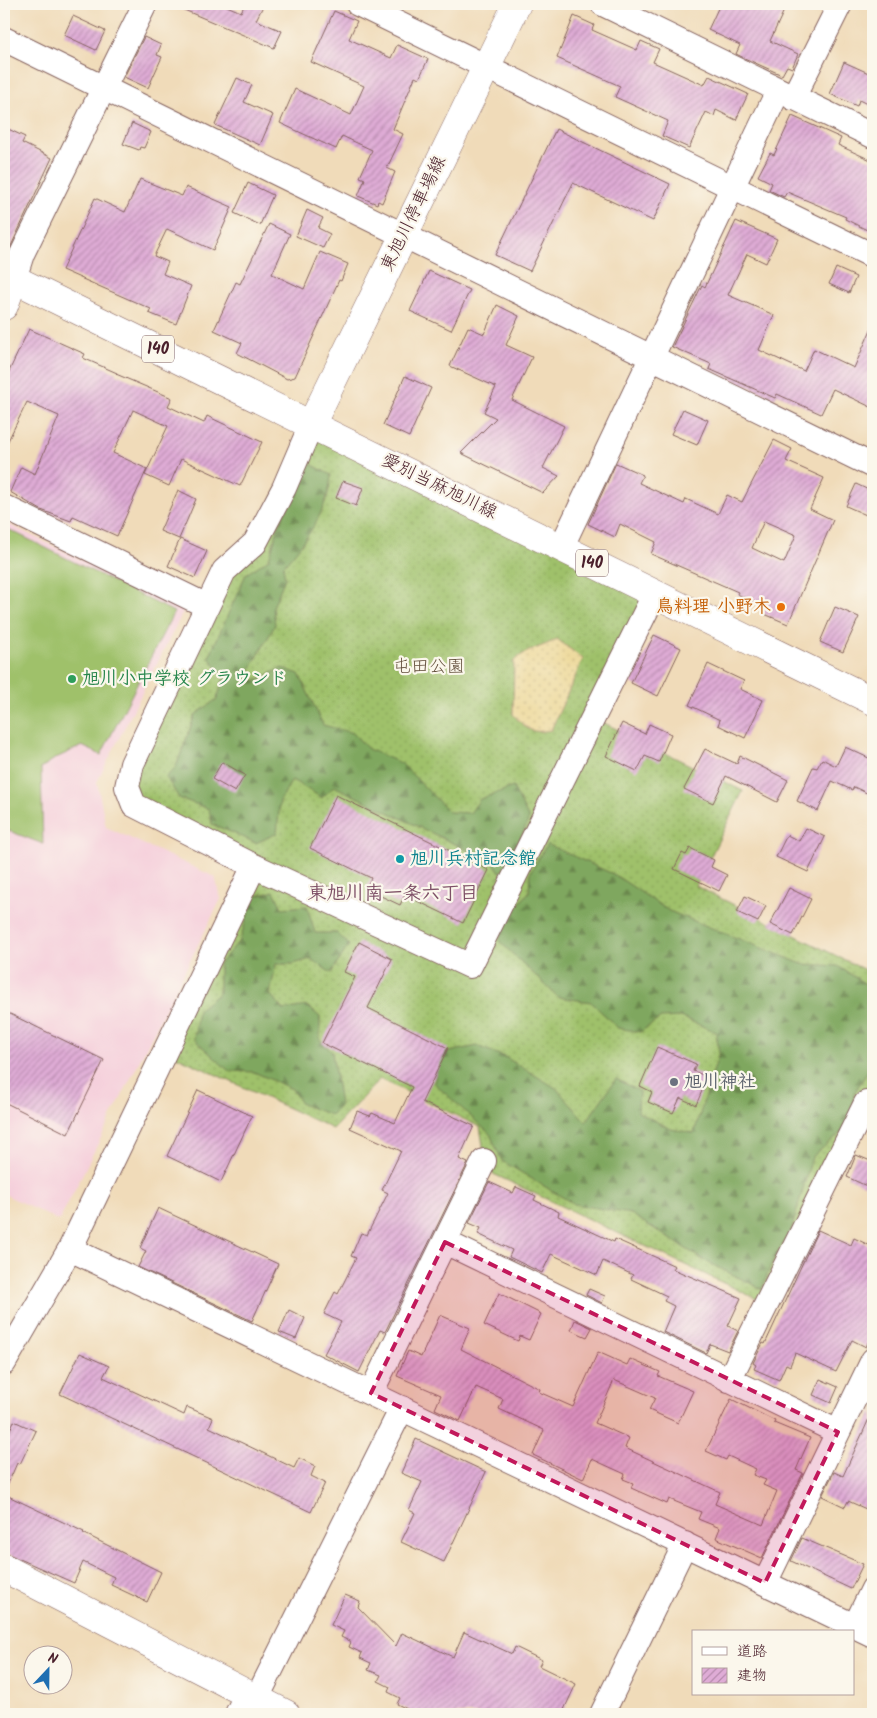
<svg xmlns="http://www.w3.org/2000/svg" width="877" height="1718" viewBox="0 0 877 1718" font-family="Kalam,'Klee One',sans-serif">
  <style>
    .built { fill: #f5cfdb }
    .grass { fill: url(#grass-dots); stroke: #74704a }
    .forest { fill: url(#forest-firs); stroke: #646344 }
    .sand { fill: url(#sand-dots); stroke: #9c7c64 }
    .pitch { fill: #9fc16a; stroke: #74704a }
    .building { fill: url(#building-hatch); fill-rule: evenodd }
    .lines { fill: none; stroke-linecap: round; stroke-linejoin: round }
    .street-casing { stroke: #84615d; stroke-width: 26 }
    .secondary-casing { stroke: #84615d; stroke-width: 29 }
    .primary-casing { stroke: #84615d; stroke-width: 29 }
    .street { stroke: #fff; stroke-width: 24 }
    .secondary { stroke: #fff; stroke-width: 28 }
    .primary { stroke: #fff; stroke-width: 28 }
    .marked { fill: #c2185b; fill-opacity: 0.2; stroke: #c2185b; stroke-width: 4; stroke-dasharray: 10 6; stroke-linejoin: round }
    .food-dot { fill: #e8710a; stroke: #fbf7ec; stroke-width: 2 }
    .leisure-dot { fill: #2e9e5b; stroke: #fbf7ec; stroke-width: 2 }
    .culture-dot { fill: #0f9aa8; stroke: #fbf7ec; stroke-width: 2 }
    .worship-dot { fill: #6b7280; stroke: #fbf7ec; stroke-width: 2 }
    .labels { text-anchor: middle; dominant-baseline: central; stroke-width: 4.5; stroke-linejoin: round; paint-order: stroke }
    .shield { fill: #fbf7ec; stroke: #7f6065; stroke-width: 1 }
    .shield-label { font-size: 16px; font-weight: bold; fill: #4a1f2b }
    .street-label { font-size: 18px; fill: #4a1f2b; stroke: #fbf7ec }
    .food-label { font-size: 18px; font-weight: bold; fill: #c56008; stroke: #fbf7ec; text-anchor: end }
    .park-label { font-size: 18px; fill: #64503e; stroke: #fbf7ec }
    .leisure-label { font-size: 18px; font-weight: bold; fill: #27864d; stroke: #fbf7ec; text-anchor: start }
    .culture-label { font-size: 18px; font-weight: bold; fill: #0d838f; stroke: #fbf7ec; text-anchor: start }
    .worship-label { font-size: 18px; font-weight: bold; fill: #5b616d; stroke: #fbf7ec; text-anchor: start }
    .neighbourhood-label { font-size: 19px; font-weight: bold; fill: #7e5067; stroke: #fbf7ec }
  </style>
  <defs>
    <pattern id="grass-dots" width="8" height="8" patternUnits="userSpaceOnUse" patternTransform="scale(1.25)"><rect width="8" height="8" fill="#9fc16a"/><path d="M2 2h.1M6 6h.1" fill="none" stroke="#8aa55c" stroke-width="1.8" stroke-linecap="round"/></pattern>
    <pattern id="forest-firs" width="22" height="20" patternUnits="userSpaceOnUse" patternTransform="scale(1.25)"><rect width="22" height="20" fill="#7fa75e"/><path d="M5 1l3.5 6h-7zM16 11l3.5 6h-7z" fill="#6a874e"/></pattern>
    <pattern id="sand-dots" width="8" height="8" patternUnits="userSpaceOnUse" patternTransform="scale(1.25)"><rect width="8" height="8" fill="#eeda9e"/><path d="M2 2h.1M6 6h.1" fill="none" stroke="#cebb88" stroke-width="1.8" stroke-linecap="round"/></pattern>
    <pattern id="building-hatch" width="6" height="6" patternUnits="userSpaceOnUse" patternTransform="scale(1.25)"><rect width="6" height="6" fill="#dfacd6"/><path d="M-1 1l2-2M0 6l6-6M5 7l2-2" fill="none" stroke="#b78bae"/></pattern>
  </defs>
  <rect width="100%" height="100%" fill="#fbf7ec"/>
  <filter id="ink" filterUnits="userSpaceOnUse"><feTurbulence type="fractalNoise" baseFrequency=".02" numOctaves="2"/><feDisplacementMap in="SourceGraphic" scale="10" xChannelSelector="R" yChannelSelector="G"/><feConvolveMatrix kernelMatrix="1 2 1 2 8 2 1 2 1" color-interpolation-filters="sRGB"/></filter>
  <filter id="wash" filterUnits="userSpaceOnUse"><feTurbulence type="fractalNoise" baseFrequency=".0096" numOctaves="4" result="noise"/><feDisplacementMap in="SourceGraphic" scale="20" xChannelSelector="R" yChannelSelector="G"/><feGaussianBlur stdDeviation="1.12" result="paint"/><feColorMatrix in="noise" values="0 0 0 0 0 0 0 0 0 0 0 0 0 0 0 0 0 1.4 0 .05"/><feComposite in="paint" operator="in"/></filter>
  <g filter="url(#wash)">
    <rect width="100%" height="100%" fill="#f0dbb9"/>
    <!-- built -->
    <path class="built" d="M4,522L184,610L97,782L106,827L215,877L221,899L59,1221L4,1194Z"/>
    <!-- grass -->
    <path class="grass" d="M311,425L655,593L594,718L743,791L696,886L873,974V1080L759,1300L487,1171L480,1127L380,1079L333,1129L167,1052L254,867L134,805L132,764Z"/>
    <!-- forest -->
    <path class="forest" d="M307,462L331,475C329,510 305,542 283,566L285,578L273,607L275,625L251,668L254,681L282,668L299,674L323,725L353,733L368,749L401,763L449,812L470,813L480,799L513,787L529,819L508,866L500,872L494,863L334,786L322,798L292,780L280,801L277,833L256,843L212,824L209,809L179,798L166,777L176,767L195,715L217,699L224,677L209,657L246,574L269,559L278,528Z
      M547,844L615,875L669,911L802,964L838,966L873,989V1063L854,1093L853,1108L844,1130L812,1157L791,1231L772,1262L762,1289L705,1261L631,1214L574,1204L502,1161L490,1134L434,1083L440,1054L477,1046L505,1057L556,1088L586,1122L616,1079L639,1091L638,1112L671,1129L694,1133L719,1053L716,1032L681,1017L661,1018L640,1032L618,1028L591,1002L558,997L499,941L506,919L529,892L530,873Z
      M274,891L282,908L307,906L315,933H337L349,945L331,973L311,959L293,964H276L270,994L283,1010L307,1006L320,1017V1040L332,1052L340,1105L331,1115L301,1104L292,1089L254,1072L229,1071L194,1039L198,1010L219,993V964L240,940L253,897Z"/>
    <!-- sand -->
    <path class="sand" d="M557,639L583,659L551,730C530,734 526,729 513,714L514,661C526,649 542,648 557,639Z"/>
    <!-- pitch -->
    <path class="pitch" d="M4,527L174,612L101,755L82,746L56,758L41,768L43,844L4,829Z"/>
    <g id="blocks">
      <!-- building -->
      <path class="building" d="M170,4H222L241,12L245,4H264L256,20L282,31L274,48Z
        M720,4H787L770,41L798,54L792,68L787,66L782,75L742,57L736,54L740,45L708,30Z
        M334,11L357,21L349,39L391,58L397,45L428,59L419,79L415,77L393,129L403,134L387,168L395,172L382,203L378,201L377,204L358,196L365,179L360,177L372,150L342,136L336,149L280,123L295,89L351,115L364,86L311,62Z
        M73,16L105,31L96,50L64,35Z
        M574,16L594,25L592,30L637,50L641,41L659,49L653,62L704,85L709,76L748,94L736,120L716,110L714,116L706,112L689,148L662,136L668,121L615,97L620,86L557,58Z
        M144,37L161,45L157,55L162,57L148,88L124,77Z
        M844,62L873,75V107L859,100L857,106L830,94Z
        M237,78L252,85L244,102L273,115L260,145L215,125Z
        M792,116L841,138L838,145L873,161V233L845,219L846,217L787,192L784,197L769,190L772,183L758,176L770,153L774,155Z
        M132,123L151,132L144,148L140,147L139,150L123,144Z
        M4,127L25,137L22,143L52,158L5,259Z
        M556,129L670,184L653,221L573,183L530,271L495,255Z
        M140,179L182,196L186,187L232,207L213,250L167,229L154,256L168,262L163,274L191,286L176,324L149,313L151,309L62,270L95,198L125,212Z
        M248,183L273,195L260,225L234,213Z
        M307,210L323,218L318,228L330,234L323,248L296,236Z
        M736,221L777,239L766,263L747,254L728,295L774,315L759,350L804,371L814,349L854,368L873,325V408L833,389L821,414L777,394L775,398L709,369L711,364L672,347L702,285L705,287Z
        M269,224L290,234L272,274L304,289L320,252L348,264L341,281L339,280L295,377L287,379L237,353L242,343L214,330L236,282L240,284Z
        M836,268L856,277L849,293L829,284Z
        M429,271L470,290L451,330L410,311Z
        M497,305L519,316L506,345L532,357L512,400L564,426L543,468L559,476L543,493L461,453L496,418L484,412L496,387L450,366L468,327L484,334Z
        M29,329L85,354L83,358L117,373L116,374L172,398L168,406L204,423L207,416L262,442L240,486L181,459L169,486L145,475L168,426L133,410L113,453L147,469L117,536L73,516L71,521L41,510L10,492L21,467L35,474L59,416L27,402L4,449V382Z
        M405,376L431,388L409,437L383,425Z
        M683,409L708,420L697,445L671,434Z
        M774,440L792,449L786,461L824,478L810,509L833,520L788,624L762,613L765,607L737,594L738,592L651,554L656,542L620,524L615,537L588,524L616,463L643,475L639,483L684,504L686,499L718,514L727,495L742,502ZM764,521L796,535L784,563L752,548Z
        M343,481L363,488L356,506L336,498Z
        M856,484L873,492V518L846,506Z
        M178,490L196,499L179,539L160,531Z
        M180,539L207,551L195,578L168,566Z
        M835,607L859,617L843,652L820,642Z
        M654,635L681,648L658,696L631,683Z
        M708,664L744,681L740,689L763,700L745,738L718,725L720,720L689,705Z
        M622,723L645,734L649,724L671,734L659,762L645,756L637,771L606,756Z
        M845,747L873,760V796L854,787L852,790L832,781L818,811L797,801L813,767L817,768L822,759L836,766Z
        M705,749L737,764L740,756L788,780L777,802L726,776L713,803L684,789Z
        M222,762L245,775L235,792L212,779Z
        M336,795L489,870L463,923L405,895L400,905L366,889L371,878L310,848Z
        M806,828L825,837L808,872L776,857L787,835L799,841Z
        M690,848L714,860L711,867L727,875L719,891L674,869L682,853L686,855Z
        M789,888L811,899L793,935L770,924Z
        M745,896L766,906L758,922L737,912Z
        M359,942L392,959L368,1008L448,1048L422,1102L474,1126L459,1159L468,1163L385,1332L380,1330L359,1372L324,1354L341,1322L324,1314L335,1292L338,1294L356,1258L351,1256L361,1233L367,1235L388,1193L382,1190L401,1151L350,1128L357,1111L370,1116L372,1113L395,1123L412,1087L322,1043L355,977L344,972Z
        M4,1011L104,1060L68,1134L4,1102Z
        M657,1047L696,1064L693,1071L708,1077L696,1105L680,1098L673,1113L648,1102L652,1092L640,1086Z
        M198,1090L252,1116L221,1182L167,1156Z
        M856,1155L873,1162V1189L847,1177Z
        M489,1182L513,1193L516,1187L536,1196L534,1200L559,1212L558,1216L614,1242L615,1239L675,1266L673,1269L741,1298L728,1326L738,1331L728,1351L710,1344L706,1353L663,1332L674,1306L664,1301L667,1296L631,1279L633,1275L603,1261L597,1275L551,1254L542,1273L509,1257L512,1250L478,1234L481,1228L469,1223Z
        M158,1208L278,1264L252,1321L138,1267L146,1251L140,1248Z
        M818,1230L851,1245L854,1238L873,1247V1332L866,1347L852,1340L836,1372L795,1353L790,1366L786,1364L779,1380L754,1369L756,1365L753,1363L763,1343L765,1344Z
        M589,1289L605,1296L602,1303L586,1295Z
        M499,1293L541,1314L529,1340L520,1336L518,1341L484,1325Z
        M289,1310L305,1318L296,1339L279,1332Z
        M440,1315L470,1328L461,1349L540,1389L539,1392L573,1407L598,1352L627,1365L630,1359L660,1372L658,1376L693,1391L678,1423L649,1410L655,1398L614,1380L595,1423L629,1438L625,1448L720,1492L715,1504L763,1525L777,1491L763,1485L766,1480L753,1475L756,1469L728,1456L726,1460L706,1451L731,1399L775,1421L774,1423L810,1438L796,1470L803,1473L762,1558L716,1538L720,1528L698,1519L701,1512L669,1499L667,1504L631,1488L633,1483L623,1479L625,1474L592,1459L583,1479L533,1455L544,1430L499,1409L503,1399L476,1387L460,1421L435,1409L441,1395L397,1376L408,1351L421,1357Z
        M575,1320L592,1328L587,1337L571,1330Z
        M80,1353L109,1366L103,1377L184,1415L187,1407L213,1418L209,1427L294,1468L299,1458L315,1466L311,1476L325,1483L311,1512L60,1394Z
        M820,1379L838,1387L831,1403L813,1395Z
        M873,1410V1512L848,1501L845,1507L822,1496L834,1472L843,1476Z
        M14,1421L36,1431L20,1464L17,1463L4,1493V1443Z
        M416,1439L486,1472L444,1562L401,1542L415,1513L409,1510L422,1482L401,1473Z
        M4,1494L84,1532L83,1533L161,1572L147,1602L111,1585L114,1577L83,1562L74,1583L4,1552Z
        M802,1538L863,1564L851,1589L791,1561Z
        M345,1595L360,1601L358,1607L396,1646L402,1633L453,1657L464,1632L512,1654L515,1647L542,1660L539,1666L576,1684L562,1714H407L409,1710L397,1704L400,1698L388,1692L390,1687L378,1681L381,1675L368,1670L371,1663L360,1658L362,1653L349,1647L351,1642L341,1637L344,1631L331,1625Z"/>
    </g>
  </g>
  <g filter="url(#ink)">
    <use href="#blocks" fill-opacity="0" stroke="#84615d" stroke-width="1"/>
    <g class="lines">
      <defs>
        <path id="street" d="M358,4L873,256
          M603,4L873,136
          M4,39L873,466
          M793,98L840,4
          M14,279L22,254L145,4
          M311,425L284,488L255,543L224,571L132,764L127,787L134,805L254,866L470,966L655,593
          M4,507L207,606
          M561,548L778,91
          M445,1242L838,1432
          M70,1249L873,1635
          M4,1363L70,1249L254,866
          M729,1380L866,1103
          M371,1393L484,1161
          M765,1583L873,1360
          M855,1626L873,1589
          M256,1700L402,1408
          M237,1714L246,1695
          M602,1714L685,1544"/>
        <path id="secondary" d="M4,306L14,279
          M311,425L517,4
          M4,1568L286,1714"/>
        <path id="primary" d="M4,274L873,701"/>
      </defs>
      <!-- street casing -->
      <use href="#street" class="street-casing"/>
      <!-- secondary casing -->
      <use href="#secondary" class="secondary-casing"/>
      <!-- primary casing -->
      <use href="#primary" class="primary-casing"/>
      <!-- street -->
      <use href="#street" class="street"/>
      <!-- secondary -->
      <use href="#secondary" class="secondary"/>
      <!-- primary -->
      <use href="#primary" class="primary"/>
    </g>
  </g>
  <!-- marked area -->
  <path class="marked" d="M445,1242L838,1432L765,1583L371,1393Z"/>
  <!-- markers -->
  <circle class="food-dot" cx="781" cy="607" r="5"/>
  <circle class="leisure-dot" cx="72" cy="679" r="5"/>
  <circle class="culture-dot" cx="400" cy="859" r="5"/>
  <circle class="worship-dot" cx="674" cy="1082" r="5"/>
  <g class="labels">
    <!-- shield labels -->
    <g class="shield">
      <rect x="142" y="335.5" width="32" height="27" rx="4"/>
      <rect x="576" y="549.5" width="32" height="27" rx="4"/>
    </g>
    <g class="shield-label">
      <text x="158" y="349">140</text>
      <text x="592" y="563">140</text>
    </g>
    <!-- street labels -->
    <g class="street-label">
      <text transform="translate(414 214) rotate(-64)">東旭川停車場線</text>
      <text transform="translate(439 487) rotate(26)">愛別当麻旭川線</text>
    </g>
    <!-- food labels -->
    <g class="food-label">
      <text x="771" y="607">鳥料理 小野木</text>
    </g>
    <!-- park labels -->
    <g class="park-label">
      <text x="429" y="667">屯田公園</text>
    </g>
    <!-- leisure labels -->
    <g class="leisure-label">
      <text x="82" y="679">旭川小中学校 グラウンド</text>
    </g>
    <!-- culture labels -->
    <g class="culture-label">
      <text x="410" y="859">旭川兵村記念館</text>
    </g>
    <!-- worship labels -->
    <g class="worship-label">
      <text x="684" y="1082">旭川神社</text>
    </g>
    <!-- neighbourhood labels -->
    <g class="neighbourhood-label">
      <text x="393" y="894">東旭川南一条六丁目</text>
    </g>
  </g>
  <!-- margin -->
  <rect width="877" height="1718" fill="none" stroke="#fbf7ec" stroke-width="20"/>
  <!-- legend -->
  <rect x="692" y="1630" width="162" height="65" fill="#fbf7ec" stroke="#b4a19f"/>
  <rect x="702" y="1647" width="25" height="8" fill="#ffffff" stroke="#b4a19f"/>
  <text x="737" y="1656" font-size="15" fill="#4a1f2b">道路</text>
  <rect x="702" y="1668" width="25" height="15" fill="url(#building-hatch)" stroke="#b4a19f"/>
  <text x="737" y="1680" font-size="15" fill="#4a1f2b">建物</text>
  <!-- north arrow -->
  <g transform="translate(48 1670) rotate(22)"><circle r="24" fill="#fbf7ec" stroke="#b4a19f"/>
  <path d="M0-4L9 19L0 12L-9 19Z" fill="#1f6fb2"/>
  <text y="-8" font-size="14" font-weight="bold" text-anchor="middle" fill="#4a1f2b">N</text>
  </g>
</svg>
